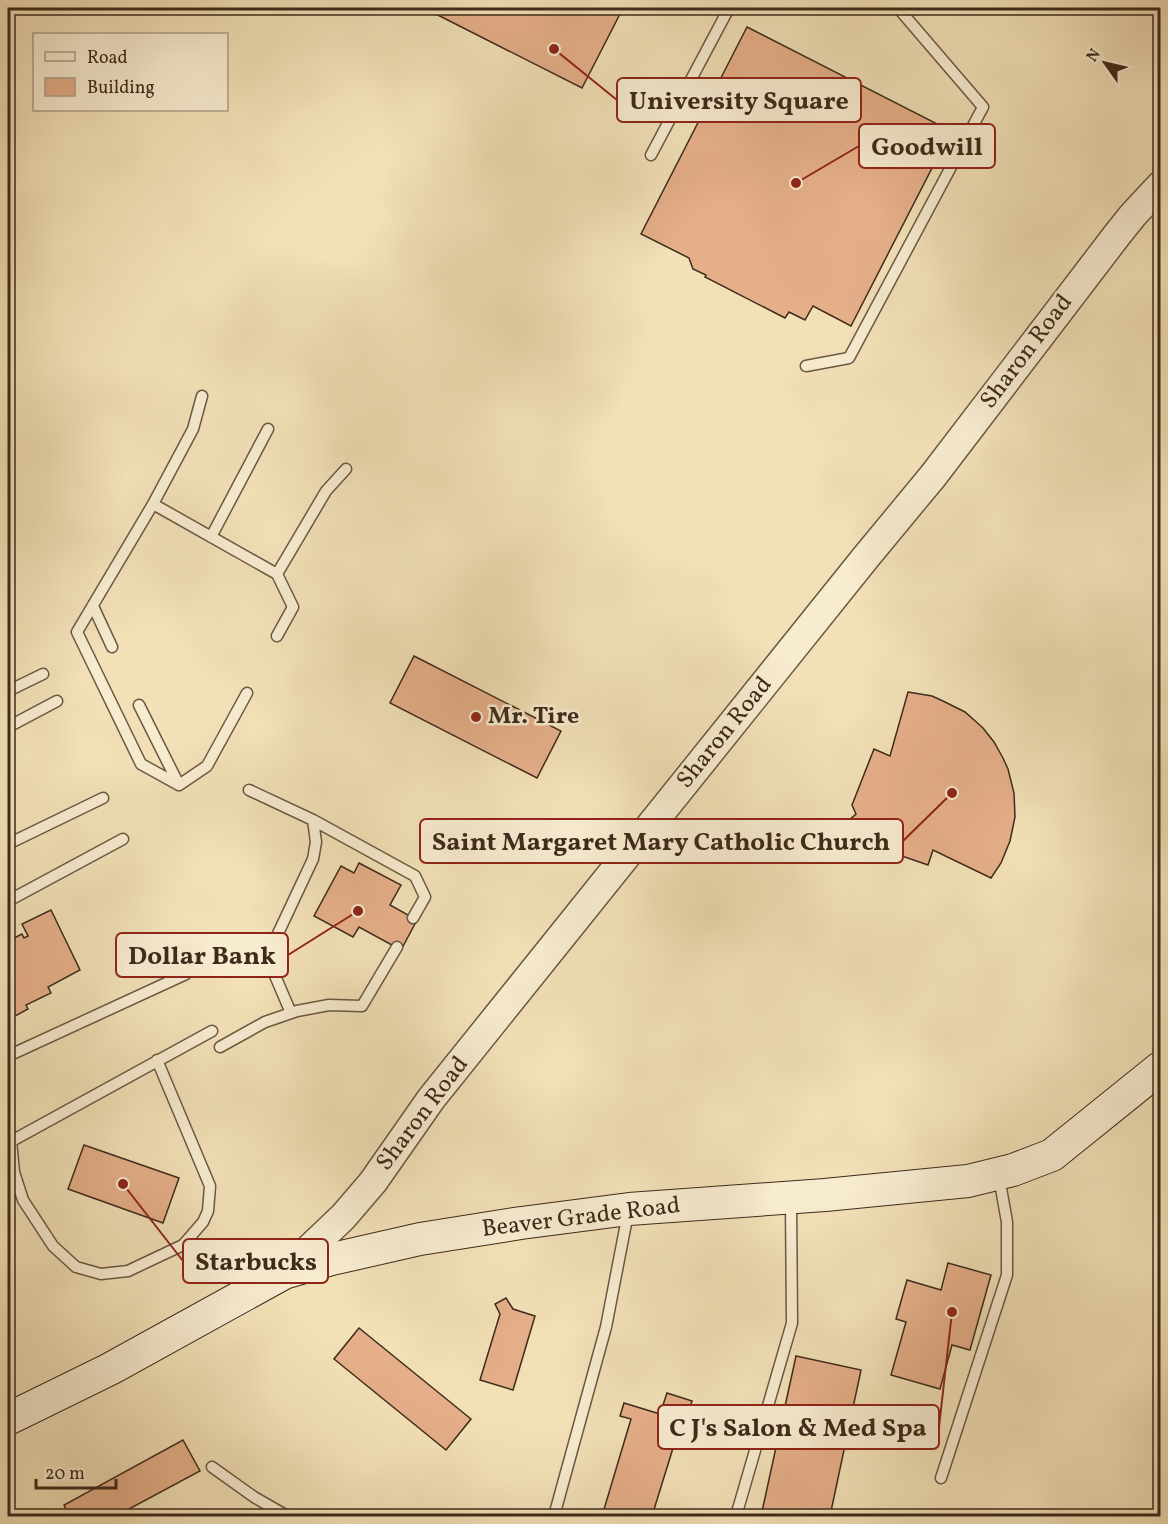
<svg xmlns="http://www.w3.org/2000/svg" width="1168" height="1524" viewBox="0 0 1168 1524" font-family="Vollkorn,serif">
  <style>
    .building { fill: #e5af89; stroke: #3d2a1b; stroke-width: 1.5 }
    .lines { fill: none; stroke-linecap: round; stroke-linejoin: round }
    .service-casing { stroke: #6a5842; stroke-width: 13 }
    .tertiary-casing { stroke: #6a5842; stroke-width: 31 }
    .secondary-casing { stroke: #3d2a1b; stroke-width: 34 }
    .service { stroke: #f7ebd0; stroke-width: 10 }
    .tertiary { stroke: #f7ebd0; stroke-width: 28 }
    .secondary { stroke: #f7ebd0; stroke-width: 32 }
    .poi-dot { fill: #8f2418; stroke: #f7ebd0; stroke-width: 2 }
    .labels { text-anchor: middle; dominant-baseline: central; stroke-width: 5; stroke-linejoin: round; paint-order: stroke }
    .street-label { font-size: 24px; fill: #3d2a1b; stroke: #f7ebd0 }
    .poi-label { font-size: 24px; font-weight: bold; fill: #3d2a1b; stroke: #f7ebd0; text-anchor: start }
    .leader { fill: none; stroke: #8f2418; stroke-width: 2 }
    .callout-dot { fill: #8f2418; stroke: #f7ebd0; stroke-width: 2 }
    .callout { fill: #f7ebd0; stroke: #8f2418; stroke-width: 2 }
    .callout-label { font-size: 26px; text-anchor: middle; font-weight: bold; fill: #3d2a1b }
  </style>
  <rect width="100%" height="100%" fill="#f2e0b7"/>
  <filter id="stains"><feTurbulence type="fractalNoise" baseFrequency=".00333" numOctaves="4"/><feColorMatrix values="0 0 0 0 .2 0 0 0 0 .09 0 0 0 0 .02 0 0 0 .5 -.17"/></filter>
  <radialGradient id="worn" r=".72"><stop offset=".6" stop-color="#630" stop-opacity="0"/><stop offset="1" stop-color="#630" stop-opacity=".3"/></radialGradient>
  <!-- building -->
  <path class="building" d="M424,8H623L582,88Z
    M747,27L951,131L851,326L813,306L805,320L789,312L785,318L705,277L706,275L693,269L689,258L641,234Z
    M414,656L561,731L537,778L390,703Z
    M908,692L932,696L943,701L965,712L983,728L994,742L1003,758L1008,769L1014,793L1015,817L1010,841L1001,863L991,878L933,850L928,865L870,845L867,837L856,839L848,821L856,814L852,805L874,749L890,756Z
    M359,863L401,885L390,905L417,920L401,950L359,927L353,937L314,916L341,866L354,873Z
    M51,910L80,970L48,987L51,993L26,1005L28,1009L8,1020V941L22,934L24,938L28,936L22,924Z
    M84,1145L179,1178L163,1223L68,1189Z
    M948,1263L991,1275L970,1350L952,1345L940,1389L891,1375L906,1322L896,1319L907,1280L941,1290Z
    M506,1298L513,1309L535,1316L513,1390L480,1380L500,1314L495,1304Z
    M359,1328L471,1419L446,1450L334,1359Z
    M796,1356L861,1370L830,1516H761Z
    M667,1393L692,1401L682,1433L678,1432L652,1516H602L631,1419L620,1416L624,1403L660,1414Z
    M183,1440L200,1471L116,1516H69L64,1505Z"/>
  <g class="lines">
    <defs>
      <path id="service" d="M651,155L729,8
        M806,366L849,358L983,107L898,8
        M202,396L193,429L153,504L277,574L326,491L346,469
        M153,504L77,632L141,764L179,785L207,766L247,693
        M211,537L268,429
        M93,606L112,647
        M277,636L293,607L277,574
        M8,691L43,674
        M139,705L179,785
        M8,727L57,701
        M249,790L313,820L415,876L425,897L413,918
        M8,844L103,798
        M8,901L123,839
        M291,1013L267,957L313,859L316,842L313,820
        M220,1047L265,1022L297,1011L329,1005L362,1006L397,947
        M8,1056L186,974
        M11,1141L14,1172L23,1200L53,1246L76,1267L101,1274L128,1271L183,1245L203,1222L208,1211L210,1186L157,1060
        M8,1143L212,1031
        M212,1467L254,1497L287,1516
        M941,1478L1007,1275V1222L999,1177
        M554,1516L606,1327L628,1213
        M736,1516L792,1323L791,1201"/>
      <path id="tertiary" d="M284,1273L343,1217L373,1182L431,1099L866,557L933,476L1117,235L1133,215L1160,186"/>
      <path id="secondary" d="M8,1419L110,1369L284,1273L332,1259L420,1239L521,1223L629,1209L825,1195L968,1181L1013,1170L1052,1155L1160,1068"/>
    </defs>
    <!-- service casing -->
    <use href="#service" class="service-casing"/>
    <!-- tertiary casing -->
    <use href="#tertiary" class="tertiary-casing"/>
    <!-- secondary casing -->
    <use href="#secondary" class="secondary-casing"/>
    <!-- service -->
    <use href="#service" class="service"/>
    <!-- tertiary -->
    <use href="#tertiary" class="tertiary"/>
    <!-- secondary -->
    <use href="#secondary" class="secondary"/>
  </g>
  <!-- markers -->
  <circle class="poi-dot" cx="476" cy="717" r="6"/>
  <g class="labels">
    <!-- street labels -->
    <g class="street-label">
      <text transform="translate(1027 352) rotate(-53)">Sharon Road</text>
      <text transform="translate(725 733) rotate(-51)">Sharon Road</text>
      <text transform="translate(423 1114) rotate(-53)">Sharon Road</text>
      <text transform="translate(581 1218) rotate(-7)">Beaver Grade Road</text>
    </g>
    <!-- poi labels -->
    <g class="poi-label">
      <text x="488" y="717">Mr. Tire</text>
    </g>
  </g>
  <!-- callouts -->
  <path class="leader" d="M554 49L617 100M796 183L859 146M952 793L903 841M358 911L288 955M123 1184L183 1261M952 1312L939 1427"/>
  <g class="callout-dot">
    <circle cx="554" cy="49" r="6"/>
    <circle cx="796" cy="183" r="6"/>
    <circle cx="952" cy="793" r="6"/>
    <circle cx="358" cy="911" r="6"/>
    <circle cx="123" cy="1184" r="6"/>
    <circle cx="952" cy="1312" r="6"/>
  </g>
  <g class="callout">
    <rect x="617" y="78" width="244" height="44" rx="6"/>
    <rect x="859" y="124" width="136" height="44" rx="6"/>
    <rect x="420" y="819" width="483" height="44" rx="6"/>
    <rect x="116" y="933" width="172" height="44" rx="6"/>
    <rect x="183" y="1239" width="145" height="44" rx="6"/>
    <rect x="658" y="1405" width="281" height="44" rx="6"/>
  </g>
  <g class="callout-label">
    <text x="739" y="109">University Square</text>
    <text x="927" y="155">Goodwill</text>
    <text x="661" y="850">Saint Margaret Mary Catholic Church</text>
    <text x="202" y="964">Dollar Bank</text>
    <text x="256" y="1270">Starbucks</text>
    <text x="798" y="1436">C J's Salon &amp; Med Spa</text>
  </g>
  <!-- margin -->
  <rect width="1168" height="1524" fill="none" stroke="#f2e0b7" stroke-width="30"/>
  <rect x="9" y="9" width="1150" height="1506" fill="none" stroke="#3d2a1b" stroke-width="3"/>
  <rect x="15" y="15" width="1138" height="1494" fill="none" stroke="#3d2a1b" stroke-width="1.5"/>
  <!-- legend -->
  <rect x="33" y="33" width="195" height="78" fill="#f7ebd0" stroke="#ad9e88" stroke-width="1.5"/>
  <rect x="45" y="52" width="30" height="9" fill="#f7ebd0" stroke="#ad9e88" stroke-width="1.5"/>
  <text x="87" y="63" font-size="18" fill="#3d2a1b">Road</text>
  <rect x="45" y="78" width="30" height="18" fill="#e5af89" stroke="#ad9e88" stroke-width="1.5"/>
  <text x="87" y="93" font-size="18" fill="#3d2a1b">Building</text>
  <!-- north arrow -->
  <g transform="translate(1105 63) rotate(304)" stroke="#f7ebd0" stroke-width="4.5" paint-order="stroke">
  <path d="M0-4.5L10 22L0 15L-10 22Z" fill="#3d2a1b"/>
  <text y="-9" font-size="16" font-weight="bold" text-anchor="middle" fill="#3d2a1b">N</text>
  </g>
  <!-- scale -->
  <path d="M36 1479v9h80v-9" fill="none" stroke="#3d2a1b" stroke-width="3"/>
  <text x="45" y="1479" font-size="18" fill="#3d2a1b" stroke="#f7ebd0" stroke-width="4.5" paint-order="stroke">20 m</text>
  <rect width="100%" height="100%" filter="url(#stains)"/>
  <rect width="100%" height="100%" fill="url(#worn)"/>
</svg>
